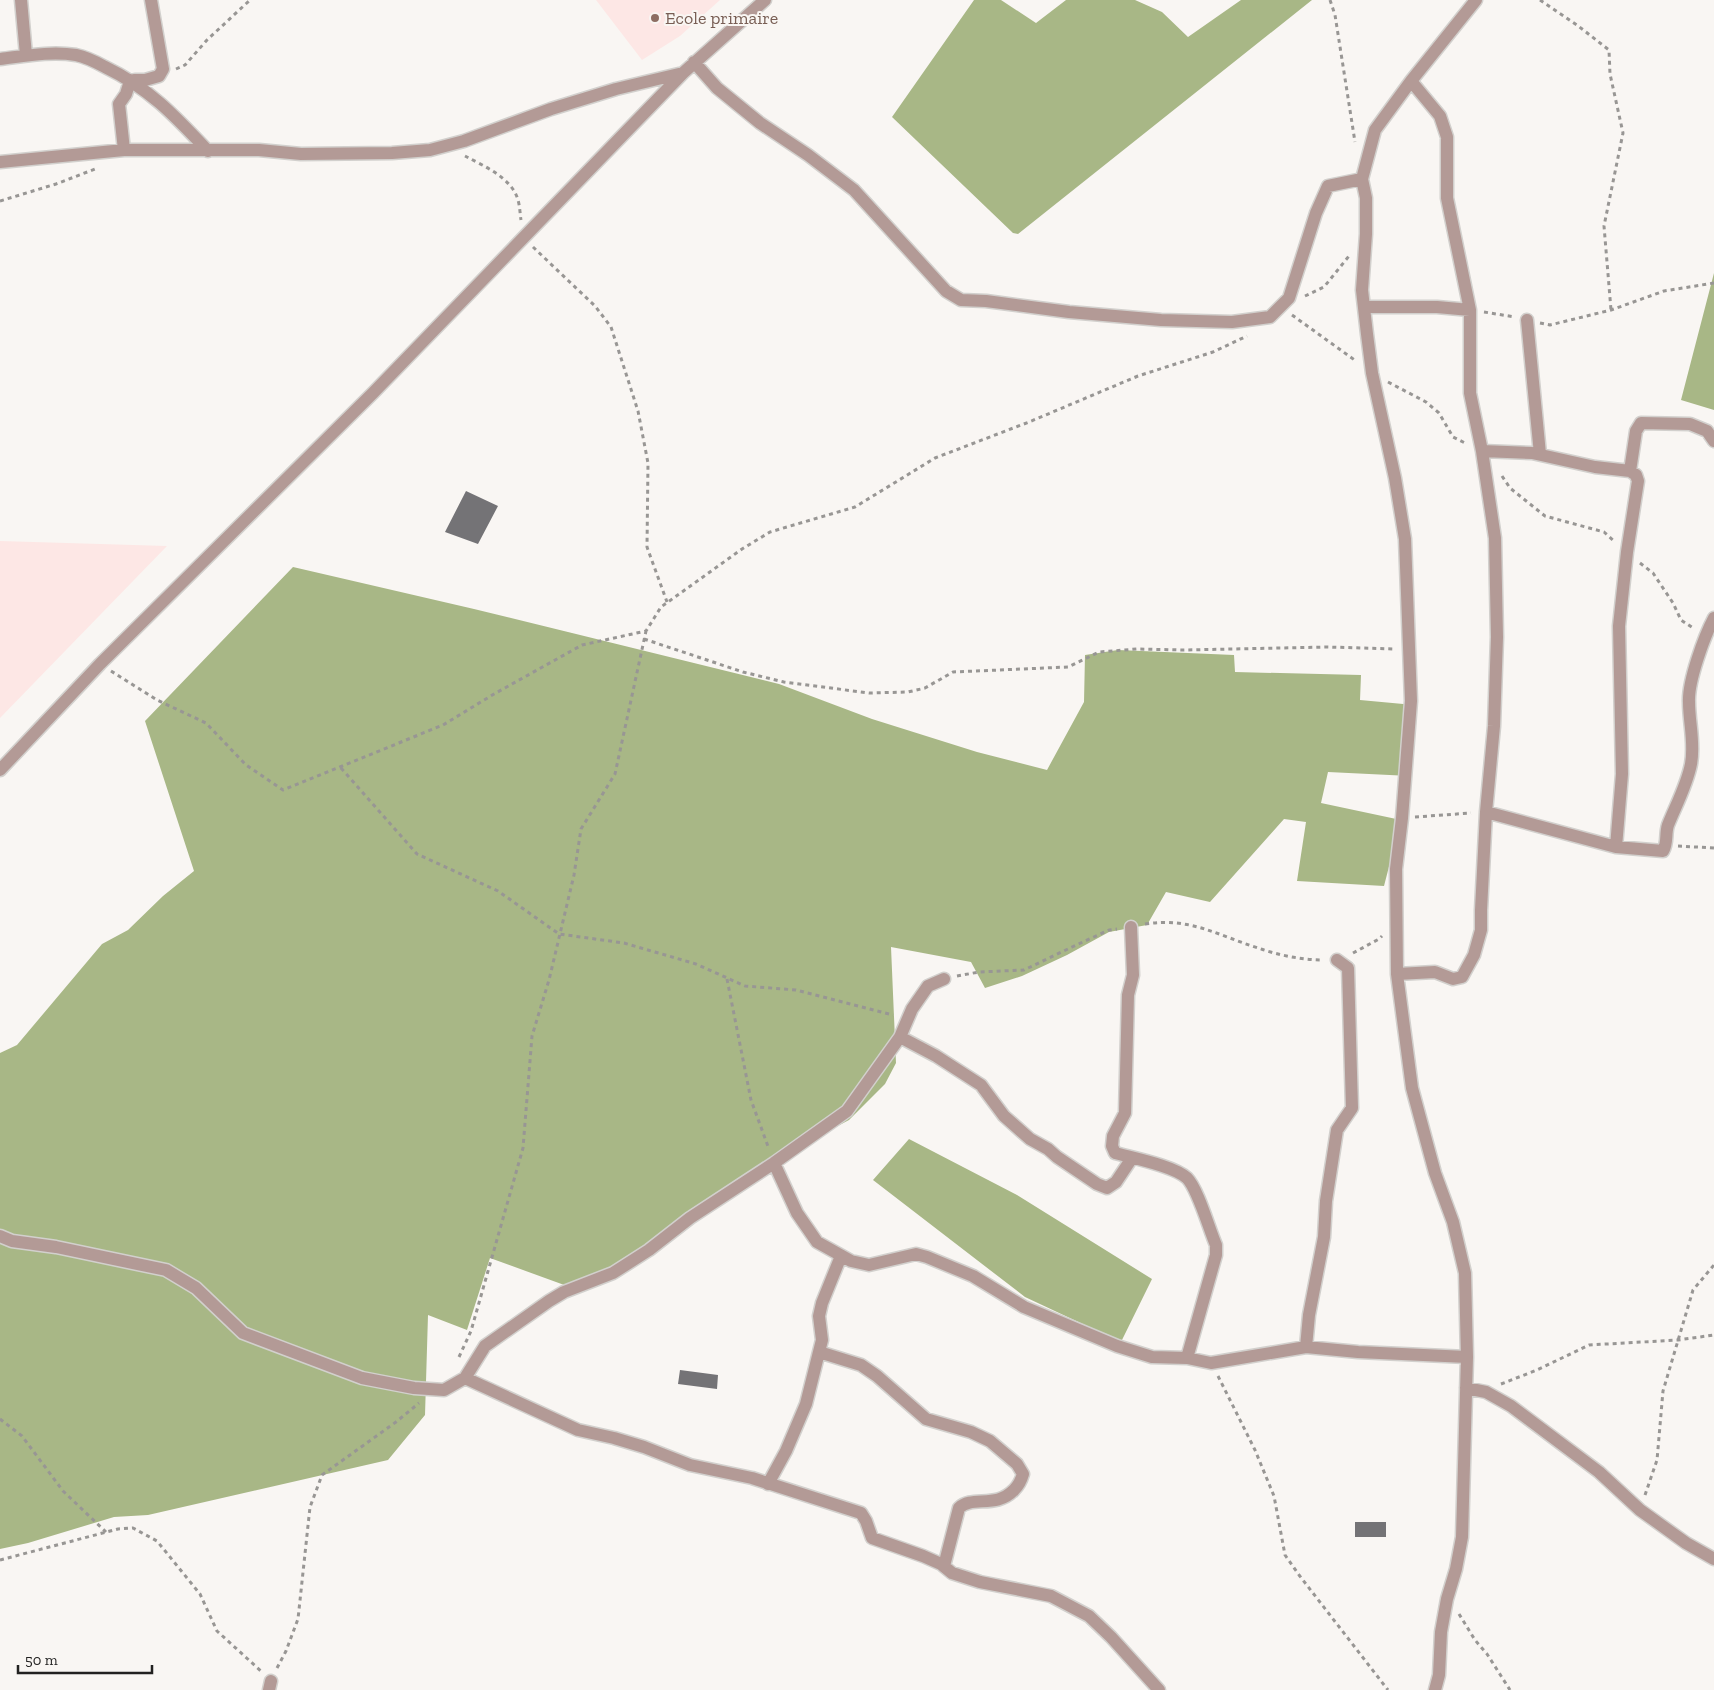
<svg xmlns="http://www.w3.org/2000/svg" width="1714" height="1690" viewBox="0 0 1714 1690" font-family="'Zilla Slab',serif">
  <style>
    .education { fill: #fde7e5 }
    .forest { fill: #a8b786 }
    .building { fill: #747376 }
    .lines { fill: none; stroke-linecap: round; stroke-linejoin: round }
    .minor-casing { stroke: #d2d0cd; stroke-width: 15 }
    .path { stroke: #989694; stroke-width: 3; stroke-dasharray: 4 4; stroke-linecap: butt }
    .minor { stroke: #b39a96; stroke-width: 12 }
    .education-dot { fill: #8d6e63; stroke: #f9f6f3; stroke-width: 2 }
    .labels { text-anchor: middle; dominant-baseline: central; stroke-width: 4; stroke-linejoin: round; paint-order: stroke }
    .education-label { font-size: 18px; fill: #785e54; stroke: #f9f6f3; text-anchor: start }
  </style>
  <rect width="100%" height="100%" fill="#f9f6f3"/>
  <!-- education -->
  <path class="education" d="M596,0H720L680,36L642,60Z
    M0,541L167,546L0,718Z"/>
  <!-- forest -->
  <path class="forest" d="M974,0H1001L1036,23L1066,0H1135L1162,12L1188,37L1241,0H1312L1018,234L1013,233L892,117Z
    M1714,273V410L1681,400Z
    M293,567L474,609L779,684L872,719L977,752L1047,770L1084,702L1085,655L1118,650L1234,655L1235,672L1361,675L1360,700L1414,705L1410,776L1328,772L1321,803L1401,820L1384,886L1297,881L1306,822L1284,819L1210,902L1166,892L1147,925L1109,932L1067,955L1022,976L985,988L971,962L891,947L896,1063L885,1084L849,1120L787,1153L614,1276L578,1290L490,1258L467,1330L428,1315L425,1415L388,1460L148,1515L114,1517L28,1543L0,1549V1053L17,1045L102,944L128,930L163,896L194,871L145,721Z
    M909,1139L1017,1195L1152,1279L1121,1342L1025,1297L873,1180Z"/>
  <!-- building -->
  <path class="building" d="M466,491L498,506L478,544L445,532Z
    M680,1370L718,1375L717,1389L678,1384Z
    M1355,1522H1386V1537H1355Z"/>
  <g class="lines">
    <defs>
      <path id="minor" d="M21,0L26,55
        M0,59C25,56 51,51 76,55C86,57 96,62 105,67C149,88 175,116 208,151
        M694,62L717,88L760,123L808,155L854,190L946,291L961,300L986,301L1069,312L1161,320L1232,322L1270,317L1289,298L1316,213L1328,186L1362,179
        M124,150L119,104L126,94L130,81L135,80H145L159,76L163,69L151,0
        M0,162L124,150H259L301,154L392,153L430,150L464,141L551,109L616,89L683,73
        M1365,307H1437L1470,310
        M1527,320L1540,454
        M1482,451L1532,453L1595,467L1630,471L1636,475L1638,481L1627,552L1619,626L1622,774L1616,847
        M1630,471L1636,431L1641,423L1690,424L1707,431L1714,441
        M0,770L100,664L373,393L683,73L765,0
        M1486,812L1616,847L1663,851C1668,843 1665,834 1668,825C1676,805 1687,785 1691,764C1695,743 1689,723 1689,702C1688,681 1704,637 1714,618
        M1131,927L1133,975L1128,995L1125,1113L1113,1136L1112,1146L1115,1153C1133,1158 1174,1166 1187,1178C1198,1189 1209,1229 1216,1245V1255L1187,1358
        M1397,974L1435,972L1453,979L1462,977L1474,955L1481,930V910L1486,812L1494,726L1497,637L1495,538L1482,451L1470,393V310L1447,198V137L1440,116L1411,81
        M900,1037L936,1056L981,1085L1004,1116L1030,1139L1048,1149L1057,1157L1097,1184L1107,1188L1116,1182L1132,1158
        M774,1163L797,1213L817,1242L851,1261L869,1265L916,1254L927,1257L973,1276L1024,1307L1117,1346L1152,1357L1187,1358L1211,1363L1306,1347L1358,1352L1467,1357
        M0,1236L12,1241L56,1247L166,1270L196,1288L243,1333L362,1378L414,1388L444,1390L465,1378L578,1430L614,1438L644,1447L690,1465L752,1478L861,1513L866,1521L872,1538L923,1556L941,1564L952,1573L980,1582L1051,1596L1089,1616L1111,1637L1159,1690
        M1306,1347L1309,1315L1324,1237L1326,1201L1337,1130L1352,1108L1348,968L1337,960
        M819,1352L861,1365L877,1376L926,1419L971,1432L990,1441L1017,1464L1023,1474C1021,1481 1019,1485 1014,1490C996,1509 972,1495 959,1508L944,1566
        M465,1378L485,1346L549,1301L564,1292L613,1273L649,1250L690,1218L774,1163L847,1111L900,1037L912,1009L928,986L944,979
        M1466,1388L1486,1392L1511,1406L1599,1472L1640,1510L1686,1543L1714,1559
        M768,1484L786,1451L806,1404L822,1340L819,1316L822,1303L841,1256
        M269,1690L271,1681
        M1435,1690L1439,1675L1441,1632L1447,1599L1456,1569L1462,1537L1467,1357L1465,1273L1453,1222L1435,1173L1412,1088L1397,974L1396,869L1402,818L1411,701L1405,539L1395,478L1372,373L1367,334L1362,290L1366,234V198L1362,179L1375,130L1411,81L1476,0"/>
    </defs>
    <!-- minor casing -->
    <use href="#minor" class="minor-casing"/>
    <!-- path -->
    <path class="path" d="M1330,0L1335,15L1355,142
      M1540,0L1577,25L1609,50L1610,74L1623,133L1604,226L1611,310
      M176,69L185,65L207,40L250,0
      M465,156C484,166 512,178 518,200C520,207 520,214 521,220
      M0,201L56,184L95,169
      M533,247L595,306L611,327L638,411L648,463L647,547L667,602
      M1305,296L1324,287L1349,256
      M1484,312L1515,317
      M1292,315L1356,361
      M1540,323L1550,325L1611,310L1664,291L1714,283
      M1388,382L1426,402L1439,413L1453,437L1465,443
      M1502,476L1510,488L1545,516L1604,532L1614,541
      M1640,563L1653,573L1673,603L1681,620L1693,628
      M644,639L743,672L784,682L869,693L908,692L925,688L953,672L1068,667L1099,652L1137,649L1184,650L1328,647L1396,649
      M111,671L157,700L206,723L246,765L283,790L443,725L494,694L582,645L646,631L661,607L742,549L770,532L855,507L935,458L1029,422L1138,376L1213,352L1247,336
      M341,768L417,854L498,891L559,934L624,943L696,964L745,986L796,990L893,1015
      M1415,817L1471,813
      M1678,846L1714,848
      M1145,924C1190,917 1217,935 1258,948C1278,955 1302,960 1323,960
      M1353,953L1379,939L1382,936
      M957,976L979,972L1024,970L1072,947L1109,930L1117,929
      M727,979L751,1100L769,1149
      M459,1357L471,1331L523,1148L532,1036L549,980L574,875L581,829L615,774L646,631
      M1218,1376L1255,1450L1274,1496L1285,1555L1299,1575L1388,1690
      M1501,1384L1537,1370L1589,1345L1678,1340L1714,1335
      M0,1419L22,1436L63,1491L106,1532
      M1645,1495L1657,1460L1663,1391L1693,1290L1714,1265
      M0,1560L118,1529L133,1528L157,1541L200,1594L217,1631L262,1672
      M1459,1614L1475,1640L1487,1654L1510,1690
      M277,1668L286,1651L298,1619L310,1507L322,1475L396,1422L419,1403"/>
    <!-- minor -->
    <use href="#minor" class="minor"/>
  </g>
  <!-- markers -->
  <circle class="education-dot" cx="655" cy="18" r="5"/>
  <g class="labels">
    <!-- education labels -->
    <g class="education-label">
      <text x="665" y="18">Ecole primaire</text>
    </g>
  </g>
  <!-- scale -->
  <path d="M18 1665v8h134v-8" fill="none" stroke="#222120" stroke-width="2.5"/>
  <text x="25" y="1665" font-size="15" fill="#222120" stroke="#f9f6f3" stroke-width="4" paint-order="stroke">50 m</text>
</svg>
